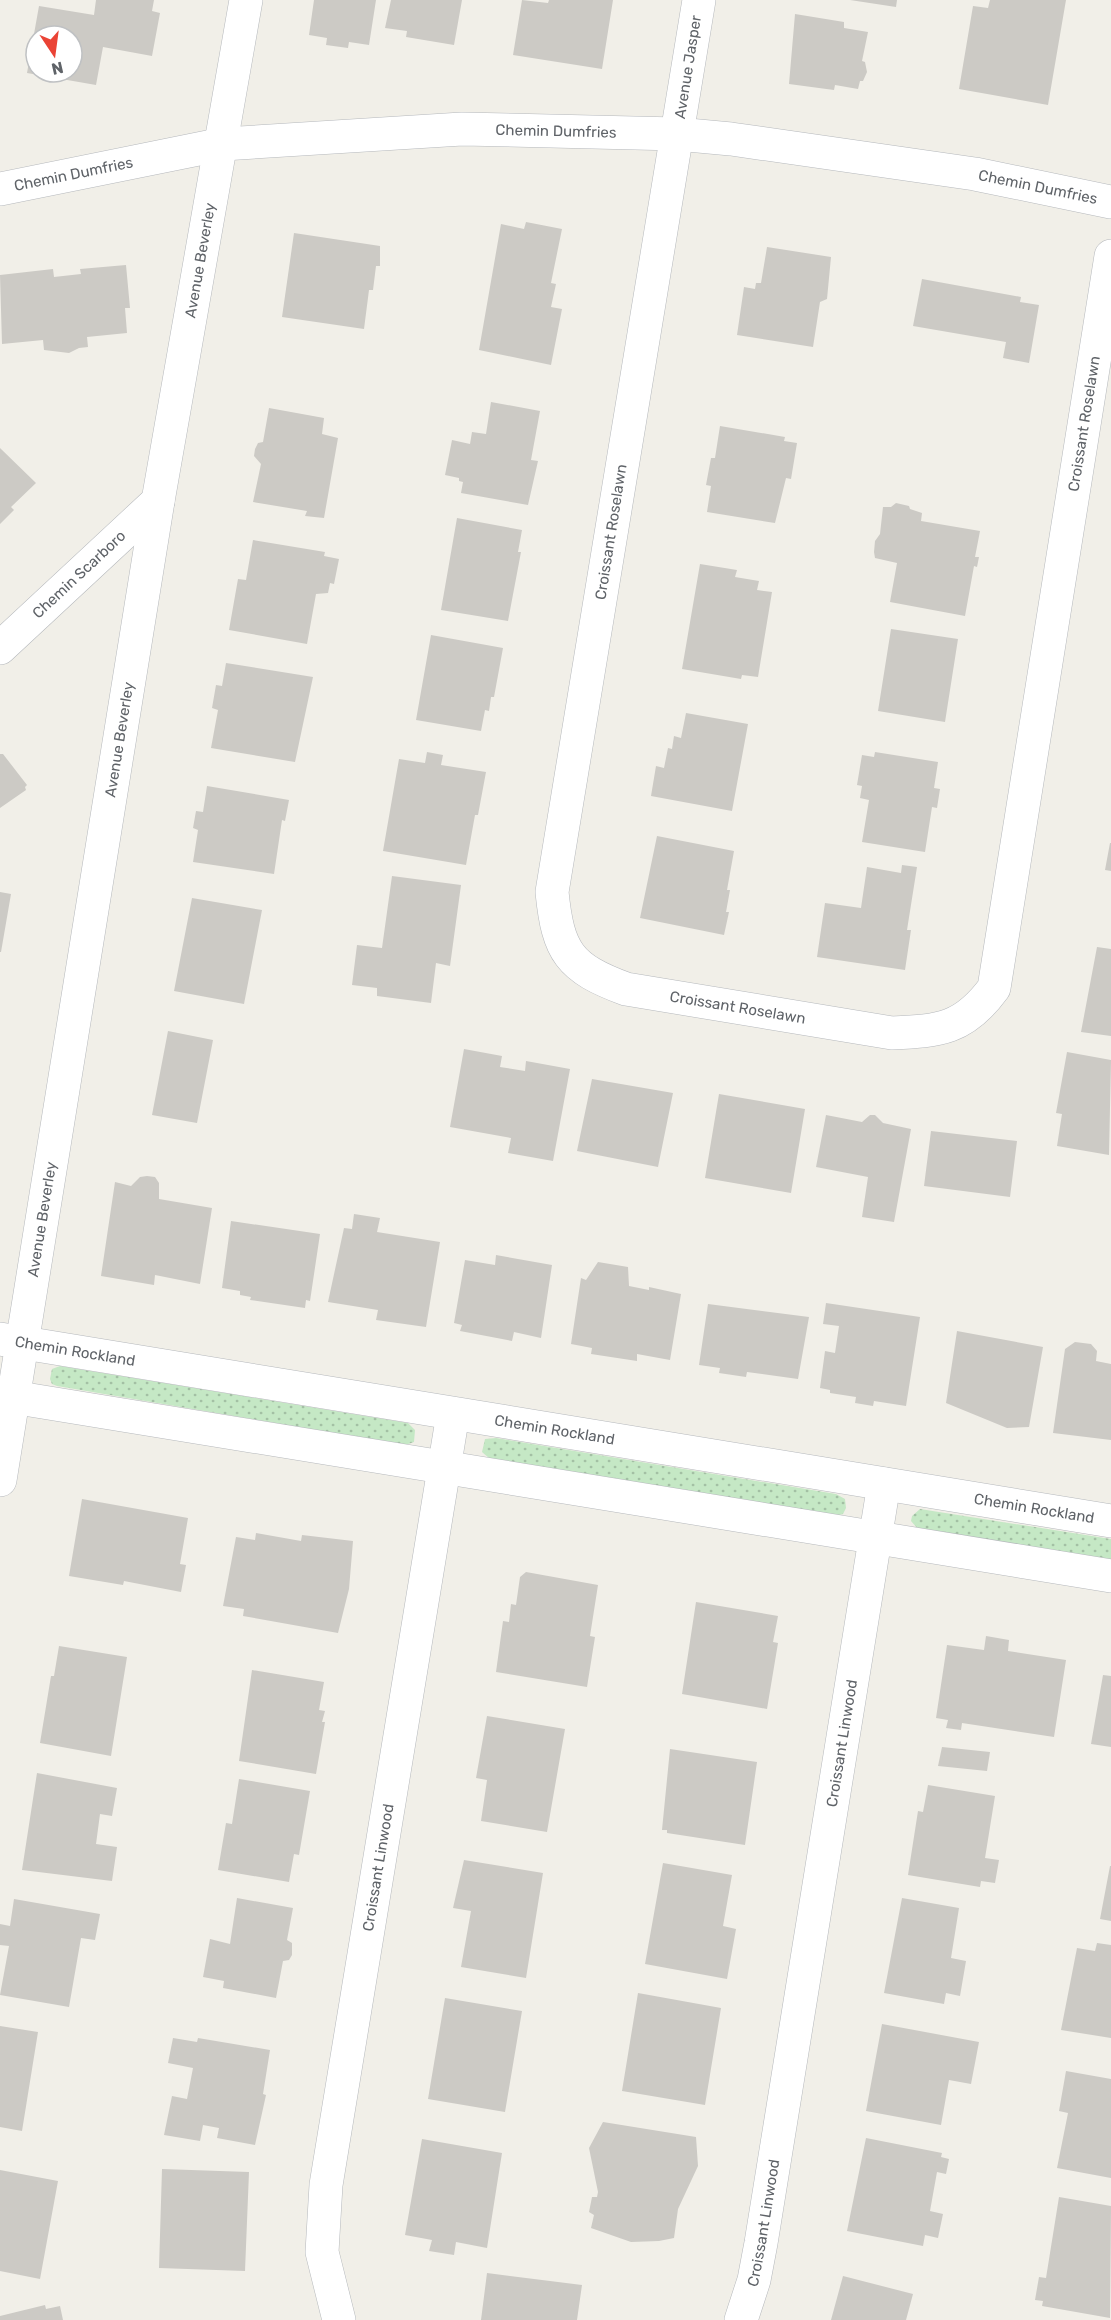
<svg xmlns="http://www.w3.org/2000/svg" width="1111" height="2320" viewBox="0 0 1111 2320" font-family="Rubik,sans-serif">
  <style>
    .grass { fill: url(#grass-dots) }
    .building { fill: #cccac5; fill-rule: evenodd }
    .lines { fill: none; stroke-linecap: round; stroke-linejoin: round }
    .minor-casing { stroke: #b5b8bc; stroke-width: 34 }
    .tertiary-casing { stroke: #b5b8bc; stroke-width: 34 }
    .minor { stroke: #fff; stroke-width: 33 }
    .tertiary { stroke: #fff; stroke-width: 33 }
    .labels { text-anchor: middle; dominant-baseline: central; stroke-width: 5; stroke-linejoin: round; paint-order: stroke }
    .street-label { font-size: 15px; fill: #5f6368; stroke: #fff }
  </style>
  <defs>
    <pattern id="grass-dots" width="8" height="8" patternUnits="userSpaceOnUse" patternTransform="scale(1.5)"><rect width="8" height="8" fill="#c5e8c5"/><path d="M2 2h.1M6 6h.1" fill="none" stroke="#a3c0a4" stroke-width="1.8" stroke-linecap="round"/></pattern>
  </defs>
  <rect width="100%" height="100%" fill="#f1efe8"/>
  <!-- grass -->
  <path class="grass" d="M60,1366L408,1423L415,1430L414,1442L405,1445L57,1386L52,1384L50,1379L52,1369Z
    M496,1438L836,1494L845,1499L846,1508L843,1514L835,1516L489,1458L482,1452L485,1439Z
    M920,1509L1111,1539V1560L918,1529L911,1521L912,1516Z"/>
  <!-- building -->
  <path class="building" d="M96,0H154L152,11L160,13L152,56L103,47L96,85L27,73L39,6L94,15ZM36,36H72V72H36Z
    M314,0H376L369,45L349,42L348,48L326,45L327,38L309,35Z
    M391,0H462L454,45L406,37L407,31L385,28Z
    M522,0L548,3L549,0H613L602,69L513,55Z
    M850,0H897L896,7Z
    M990,0H1066L1048,105L959,89L973,6L988,8Z
    M795,14L844,22V28L868,32L862,61L865,62L867,72L863,81H860L858,89L835,85L834,90L789,84Z
    M526,222L562,229L551,283L556,284L551,307L562,309L551,365L479,350L501,224L524,229Z
    M294,233L380,246V266H376L373,290H369L364,329L282,317Z
    M767,247L831,257L827,299L820,302L813,347L737,335L744,287L755,289L756,283H761Z
    M126,265L130,308H125L127,333L87,337L88,347L79,348L69,353L44,350L43,340L2,344L0,275L53,269L54,277L81,274L80,269Z
    M922,279L1021,297L1020,302L1039,305L1029,363L1003,358L1006,342L913,326Z
    M491,402L540,411L531,460L538,461L528,505L461,493L463,482L459,481V478L445,475L452,440L470,444L472,432L486,434Z
    M269,408L324,418L322,434L338,438L324,518L305,516L307,511L253,502L261,464L254,456L255,449L258,443L263,442Z
    M720,426L785,437L784,441L797,443L791,479L786,478L775,523L707,512L711,486L706,485L711,458H715Z
    M0,448L36,483L11,507L14,510L0,524Z
    M896,503L909,506L910,509L922,513L921,521L980,531L975,557H979L977,567L974,566L965,616L890,602L897,563L875,558L874,552L875,541L880,534L883,507H891Z
    M457,518L522,530L518,552H521L508,621L441,610Z
    M253,540L325,552L324,556L339,559L334,584L330,583L328,593L316,594L307,644L229,630L238,579L246,580Z
    M700,564L737,570L735,577L759,581L757,590L772,592L758,677L742,675L741,679L682,669Z
    M891,629L958,639L945,722L878,711Z
    M431,635L503,648L494,697H491L489,711L485,710L481,731L416,720Z
    M226,663L313,677L295,762L211,748L218,710L212,708L216,685L222,686Z
    M686,713L748,724L732,811L651,796L656,766L664,768L668,748L672,749L674,736L681,738Z
    M427,752L443,755L441,765L486,772L478,815H475L466,865L383,851L399,759L425,763Z
    M875,752L938,762L934,788L940,789L937,808L932,807L925,852L862,842L869,800L860,798L862,786L857,785L862,755L874,757Z
    M0,754H3L27,785L25,787L26,790L0,808Z
    M207,786L289,800L285,821L282,820L274,874L193,862L198,830L193,828L196,811L203,812Z
    M657,836L734,851L727,890H730L726,912H729L724,935L640,918Z
    M1110,843H1111V871L1105,870Z
    M902,865L917,867L907,930H911L905,970L817,957L825,903L861,908L867,867L901,873Z
    M392,876L461,885L450,966L436,963L431,1003L377,996V988L352,985L357,945L382,948Z
    M0,892L11,894L1,952H0Z
    M192,898L262,910L244,1004L174,991Z
    M1097,947L1111,949V1036L1081,1032Z
    M168,1031L213,1040L197,1123L152,1115Z
    M464,1049L502,1056L500,1067L525,1071L526,1061L570,1069L553,1161L508,1153L511,1138L450,1127Z
    M1067,1052L1111,1060L1109,1155L1057,1146L1062,1114L1056,1113Z
    M592,1079L673,1093L658,1167L577,1151Z
    M719,1094L805,1109L791,1193L705,1178Z
    M826,1115L862,1122L870,1115H875L883,1123L911,1129L894,1222L862,1217L868,1177L816,1167Z
    M931,1131L1017,1141L1010,1197L924,1186Z
    M147,1176L155,1177L159,1183V1199L212,1208L200,1284L155,1275L154,1285L101,1276L115,1182L131,1186L140,1177Z
    M354,1214L380,1218L377,1232L440,1242L426,1327L376,1320L378,1310L328,1302L344,1228L352,1229Z
    M231,1221L320,1234L310,1301L306,1300L305,1308L250,1300L251,1297L240,1295V1291L222,1288Z
    M496,1255L552,1265L541,1338L514,1332L512,1341L460,1331L462,1325L454,1323L465,1260L495,1265Z
    M598,1262L628,1267L629,1286L649,1290V1287L681,1294L670,1360L637,1354V1361L591,1354L592,1348L571,1344L581,1278L586,1280Z
    M826,1303L920,1317L906,1406L874,1401L873,1406L855,1403L856,1397L830,1393V1390L820,1388L825,1351L835,1353L839,1326L823,1324Z
    M708,1304L809,1317L798,1379L747,1372L746,1377L719,1373L720,1368L699,1365Z
    M957,1331L1043,1347L1029,1427L1007,1428L946,1403Z
    M1075,1342L1091,1344L1097,1351L1096,1361L1111,1364V1440L1053,1433L1065,1349Z
    M82,1499L188,1518L180,1564L186,1565L181,1592L124,1581L123,1585L69,1576Z
    M256,1533L301,1541L302,1535L353,1541L349,1589L338,1633L243,1616L244,1609L223,1606L236,1537L255,1540Z
    M526,1572L598,1585L590,1636L595,1637L587,1687L496,1672L503,1621L509,1622L511,1604L516,1605L520,1577Z
    M696,1602L778,1616L773,1642L778,1643L767,1709L682,1694Z
    M986,1636L1009,1640L1008,1651L1066,1660L1054,1737L962,1723L961,1730L946,1728L948,1720L936,1718L947,1645L984,1650Z
    M59,1646L127,1657L111,1756L40,1743L51,1676H54Z
    M252,1670L324,1682L319,1710L325,1711L322,1722H325L316,1774L239,1761Z
    M1103,1675L1111,1676V1747L1091,1744Z
    M487,1716L565,1729L547,1832L481,1821L487,1780L476,1778Z
    M942,1747L990,1752L987,1771L938,1766Z
    M670,1749L757,1762L745,1845L667,1833V1830H662Z
    M37,1773L117,1788L112,1816L100,1814L96,1844L117,1847L112,1881L22,1870Z
    M239,1779L310,1791L299,1855L294,1854L289,1882L218,1870L226,1823L232,1824Z
    M928,1785L995,1796L985,1858L999,1860L995,1883L981,1881L980,1887L908,1875L918,1811L923,1812Z
    M464,1860L543,1873L526,1978L461,1967L471,1911L453,1908Z
    M663,1863L732,1875L723,1926L736,1929L727,1979L645,1964Z
    M1110,1866H1111V1921L1100,1919Z
    M237,1898L293,1908L287,1940L292,1943V1955L289,1960L283,1961L276,1998L223,1988L224,1981L203,1977L210,1939L230,1944Z
    M902,1898L959,1908L951,1958L966,1961L960,1996L946,1993L944,2004L884,1993Z
    M14,1899L100,1914L95,1940L81,1938L69,2007L0,1995L9,1946L0,1945V1924L10,1926Z
    M1097,1943L1111,1945V2038L1061,2030L1077,1948L1095,1951Z
    M638,1993L721,2008L705,2105L622,2091Z
    M445,1998L522,2011L505,2112L428,2099Z
    M882,2024L979,2042L971,2084L949,2080L941,2125L866,2111Z
    M0,2026L38,2032L22,2131L0,2127Z
    M173,2038L197,2042L198,2038L270,2050L263,2094L266,2095L255,2145L217,2138L219,2128L203,2125L200,2141L164,2135L172,2096L187,2099L193,2068L168,2063Z
    M1066,2071L1111,2079V2178L1057,2168L1068,2113L1059,2111Z
    M603,2122L696,2137L698,2166L678,2209L674,2238L659,2241L631,2242L591,2228L594,2215L589,2212L592,2197H597L598,2192L589,2148Z
    M866,2138L942,2153L941,2157L949,2159L946,2174L937,2172L930,2211L943,2214L938,2238L925,2235L923,2246L847,2231Z
    M422,2139L502,2153L487,2248L456,2242L454,2255L429,2251L432,2240L405,2235Z
    M162,2169L249,2172L245,2271L159,2268Z
    M0,2170L58,2181L40,2279L0,2271Z
    M1059,2197L1111,2206L1110,2318L1042,2306L1043,2301L1035,2300L1039,2277L1046,2278Z
    M487,2273L582,2285L577,2320H481Z
    M843,2276L913,2294L906,2320H831Z
    M45,2305L46,2309L60,2306L63,2320H0V2316Z"/>
  <g class="lines">
    <defs>
      <g id="minor">
        <path id="s1" d="M699,0L552,892C558,952 569,968 626,989L892,1033C940,1031 964,1029 994,988L1111,256"/>
        <path id="s2" d="M0,189L223,144L462,129L677,134L731,139L975,174L1111,202"/>
        <path id="s3" d="M0,648L158,501"/>
        <path id="s4" d="M0,1480L158,501L246,0"/>
        <path id="s5" d="M339,2320L322,2252L326,2185L453,1414"/>
        <path id="s6" d="M741,2320L754,2280L761,2243L884,1484"/>
      </g>
      <g id="tertiary">
        <path id="s7" d="M0,1339L1111,1521"/>
        <path d="M0,1395L1111,1576"/>
      </g>
    </defs>
    <!-- minor casing -->
    <use href="#minor" class="minor-casing"/>
    <!-- tertiary casing -->
    <use href="#tertiary" class="tertiary-casing"/>
    <!-- minor -->
    <use href="#minor" class="minor"/>
    <!-- tertiary -->
    <use href="#tertiary" class="tertiary"/>
  </g>
  <g class="labels">
    <!-- street labels -->
    <g class="street-label">
      <text transform="translate(688 67) rotate(-81)">Avenue Jasper</text>
      <text stroke="none"><textPath href="#s2" startOffset="561">Chemin Dumfries</textPath></text>
      <text stroke="none"><textPath href="#s2" startOffset="75">Chemin Dumfries</textPath></text>
      <text stroke="none"><textPath href="#s2" startOffset="1047">Chemin Dumfries</textPath></text>
      <text stroke="none"><textPath href="#s4" startOffset="1236">Avenue Beverley</textPath></text>
      <text stroke="none"><textPath href="#s1" startOffset="1995">Croissant Roselawn</textPath></text>
      <text transform="translate(611 532) rotate(-81)">Croissant Roselawn</text>
      <text stroke="none"><textPath href="#s3" startOffset="108">Chemin Scarboro</textPath></text>
      <text stroke="none"><textPath href="#s4" startOffset="750">Avenue Beverley</textPath></text>
      <text stroke="none"><textPath href="#s1" startOffset="1150">Croissant Roselawn</textPath></text>
      <text stroke="none"><textPath href="#s4" startOffset="264">Avenue Beverley</textPath></text>
      <text stroke="none"><textPath href="#s7" startOffset="76">Chemin Rockland</textPath></text>
      <text stroke="none"><textPath href="#s7" startOffset="562">Chemin Rockland</textPath></text>
      <text stroke="none"><textPath href="#s7" startOffset="1048">Chemin Rockland</textPath></text>
      <text stroke="none"><textPath href="#s6" startOffset="586">Croissant Linwood</textPath></text>
      <text stroke="none"><textPath href="#s5" startOffset="459">Croissant Linwood</textPath></text>
      <text stroke="none"><textPath href="#s6" startOffset="100">Croissant Linwood</textPath></text>
    </g>
  </g>
  <!-- north arrow -->
  <g transform="translate(54 54) rotate(167)"><circle r="28" fill="#ffffff" stroke="#bfc1c3" stroke-width="1.5"/>
  <path d="M0-4.5L10 22L0 15L-10 22Z" fill="#ea4335"/>
  <text y="-9" font-size="16" font-weight="bold" text-anchor="middle" fill="#5f6368">N</text>
  </g>
</svg>
